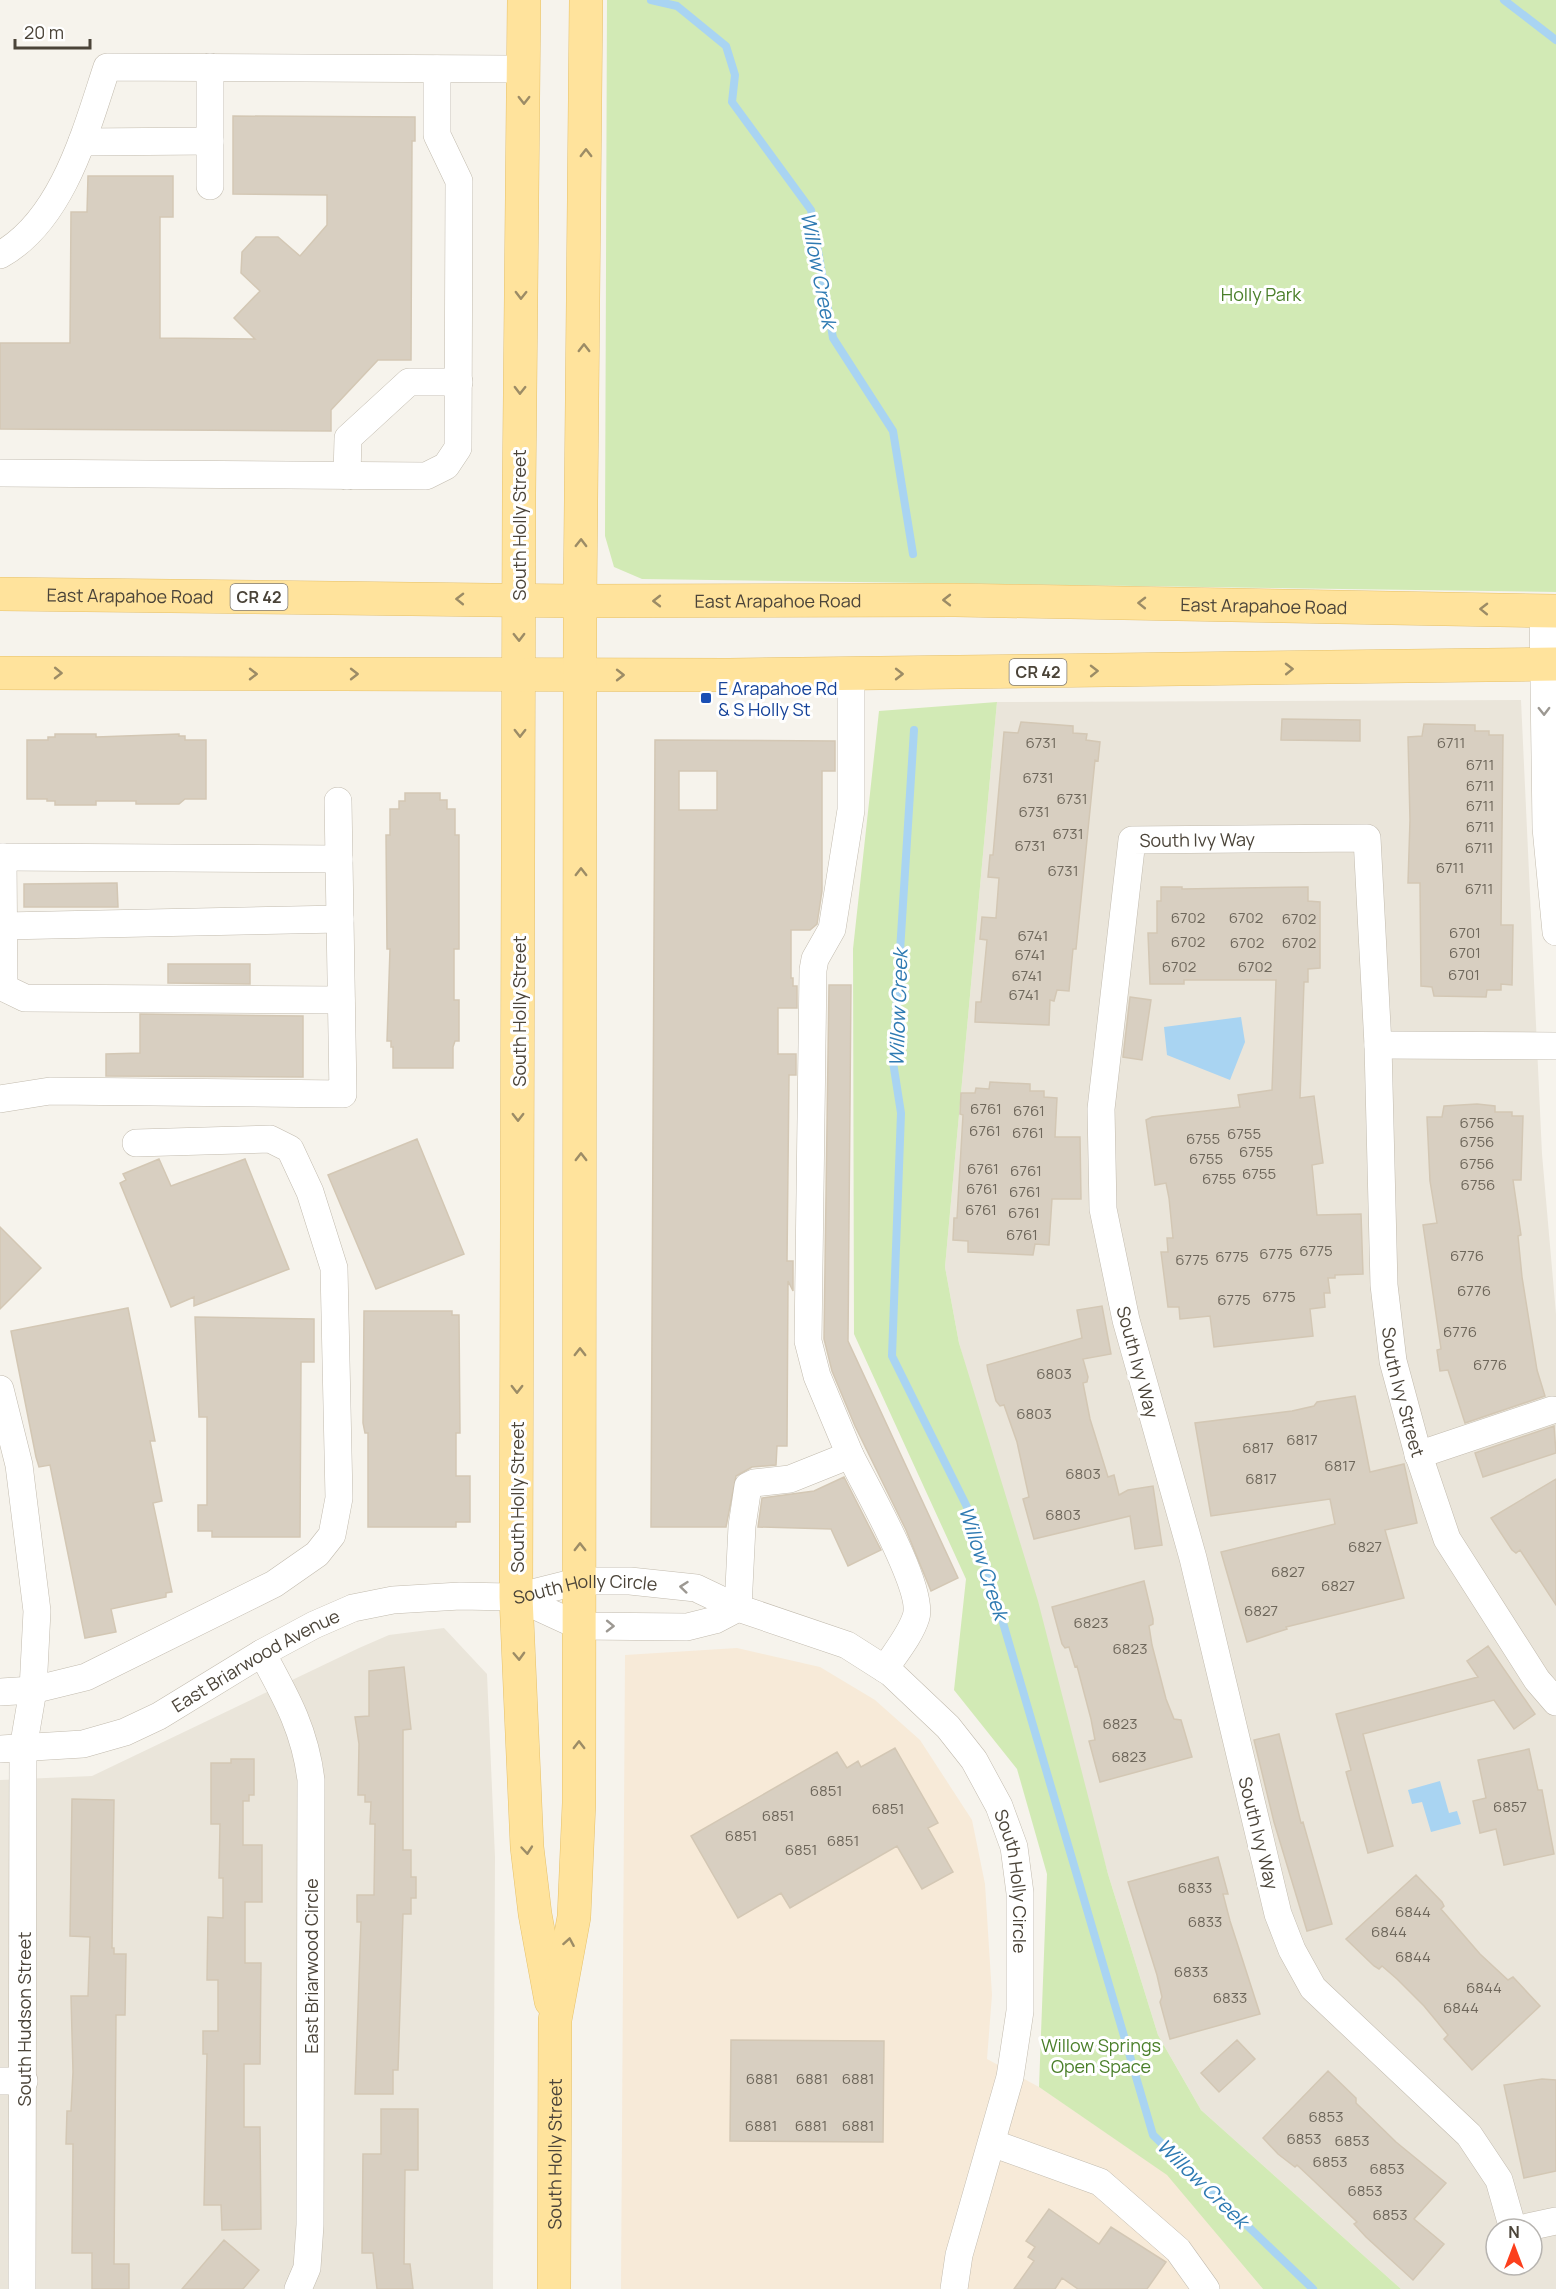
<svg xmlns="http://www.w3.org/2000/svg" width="1556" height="2289" viewBox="0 0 1556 2289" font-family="Manrope,sans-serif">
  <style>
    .residential { fill: #eae5da; fill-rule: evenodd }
    .commercial { fill: #f7ead8 }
    .green { fill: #d2eab5 }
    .water { fill: #a9d4f2 }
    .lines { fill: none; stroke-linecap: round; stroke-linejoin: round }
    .stream { stroke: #a9d4f2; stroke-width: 8 }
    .building { fill: #d8cfc1; stroke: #d3c7b4; stroke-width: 1.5; fill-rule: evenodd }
    .minor-casing { stroke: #c2bbae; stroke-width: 28 }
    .major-casing { stroke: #e6c16a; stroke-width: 34 }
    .minor { stroke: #fff; stroke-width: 27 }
    .major { stroke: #ffe39c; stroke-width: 33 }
    .oneway { stroke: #9c8c66 }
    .oneway2 { stroke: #9c9892 }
    .transit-dot { fill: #1a4fb4; stroke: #fff; stroke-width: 2 }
    .labels { text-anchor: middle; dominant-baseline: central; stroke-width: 6; stroke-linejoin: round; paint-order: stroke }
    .number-label { font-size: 15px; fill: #6e675b }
    .shield { fill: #fff; stroke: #817c74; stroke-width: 1.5 }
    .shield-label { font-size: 16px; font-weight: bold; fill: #4b4439 }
    .park-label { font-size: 18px; fill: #4a7f2a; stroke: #fff }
    .street-label { font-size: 18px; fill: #4b4439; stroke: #fff }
    .transit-label { font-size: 18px; fill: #164399; stroke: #fff; text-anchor: start }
    .water-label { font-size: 20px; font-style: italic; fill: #2e7ab2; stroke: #fff }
  </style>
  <rect width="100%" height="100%" fill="#f6f3ec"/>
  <!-- residential -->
  <path class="residential" d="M1521,700L1542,1154L1556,1314V2289H1401L1201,2110L1158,2035L1108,1874L959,1343L945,1267L997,702ZM1496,2229H1532V2265H1496Z
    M444,1628L487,1674L495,1857L493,2289H0V1780L92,1776L359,1648L389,1635Z"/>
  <!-- commercial -->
  <path class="commercial" d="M737,1648L820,1667L875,1700L920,1740L972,1820L985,1884L992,1995L987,2059L1039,2087L1168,2175L1263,2289H621L625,1655Z"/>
  <!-- green -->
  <path class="green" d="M607,0H1556V592L642,579L614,567L605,536Z
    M997,702L945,1267L959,1343L1038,1601L1108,1874L1158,2035L1201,2110L1401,2289H1263L1167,2175L1039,2087L1047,1874L1017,1769L954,1690L966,1579L854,1334L853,949L879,711Z"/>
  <!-- water -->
  <path class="water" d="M1241,1017L1245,1042L1230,1080L1167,1055L1164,1027Z
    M1440,1781L1449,1813L1457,1811L1461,1824L1431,1832L1422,1802L1412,1804L1408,1790Z"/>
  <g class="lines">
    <!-- stream -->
    <path class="stream" d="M651,0L677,6L726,46L735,75L732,102L811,210L833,338L893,431L913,554
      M1504,0L1556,40
      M914,730L893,1062L901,1113L892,1356L972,1517L1153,2135L1313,2289"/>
  </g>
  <!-- building -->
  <path class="building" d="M233,116L415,117V141H412L411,360H378L331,410V431L0,429V343H70L71,212H87L88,176H173V217H160V338L255,339L234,318L260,291L241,273L242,252L256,237H278L300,256L327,225V195L233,194Z
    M1282,719L1360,720V741L1281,740Z
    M1021,722L1073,726V733L1087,734L1086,740L1100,742L1098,761L1095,760L1076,949H1073L1069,991L1057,990L1054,1001L1050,1000L1049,1025L975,1022L976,1002H981L987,940L980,939L982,917L996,918L999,878L988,877L990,855H993L1004,732L1018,733Z
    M1424,724L1475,725V731H1489V735H1503L1501,925H1513L1512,985L1501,984V990H1487L1486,997L1434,996L1432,987L1421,986L1420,883H1408L1410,820L1408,737L1422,736Z
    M55,734H96V737L179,734V736H185V740H206V799H185L179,804H136V801H96V805H55V801H47V799H27V740H48V737H55Z
    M655,740L835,741V771H822V891L817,924L810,930H791V978H793V986H797V1008H778V1054H796V1075H789L787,1261H793V1291L788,1281L787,1446H777L776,1465L752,1467L736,1476L726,1527H651ZM679,771H717V810H679Z
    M405,793H440V800H447V809H455V835H459V949H454V1000H459V1041H455L453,1047V1068H393V1047H391V1041H387L390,949H387L386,835H390V809H399V801H405Z
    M117,883L118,907H24V884Z
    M1161,887H1182V889L1308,887V901L1320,902V968L1308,969V982H1304L1300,1098L1314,1096L1323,1163L1312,1165L1317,1215L1361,1214L1363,1274L1335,1275V1278H1328L1330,1293H1324L1325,1307L1310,1309L1313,1336L1214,1347L1210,1316L1180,1319L1179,1307H1168L1161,1252H1168L1167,1238H1173L1169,1198L1166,1183L1155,1185L1146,1120L1152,1117L1240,1107L1238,1095L1272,1090L1276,980H1184V984H1150L1148,933H1157V901H1161Z
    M168,964H250V984L168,983Z
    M829,985H851L848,1341L958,1578L931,1591L906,1530L855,1426L832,1371L824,1339Z
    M1130,997L1151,1000L1142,1060L1123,1057Z
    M140,1014L303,1016V1077L106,1076V1054L140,1053Z
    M990,1082L1030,1084V1091H1044V1097L1057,1098L1055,1137H1080L1081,1199H1052L1049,1245L1035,1244L1033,1255L968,1252V1241L953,1240L954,1218H957L963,1115L960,1114L961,1093H975L976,1088L989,1089Z
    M1477,1104L1495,1106V1112H1512V1116H1523L1521,1180H1513L1521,1235L1518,1236L1522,1277L1537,1370L1545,1396L1465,1423L1448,1370L1440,1371L1437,1350L1441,1349L1423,1225L1437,1223L1430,1181L1427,1117H1442L1444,1106Z
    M417,1139L464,1254L376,1289L328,1175Z
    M159,1159L171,1186L245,1159L289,1269L194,1306V1297L171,1307L120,1183L126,1180L123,1174Z
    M0,1227L41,1268L0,1309Z
    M1102,1306L1111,1354L1083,1359L1088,1377L1087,1382L1083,1383L1090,1419L1108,1477L1114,1475L1119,1495L1128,1490L1153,1486L1162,1545L1135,1549L1130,1516L1034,1539L1023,1499L1029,1497L1017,1442L1004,1405L1000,1406L996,1401L988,1371L987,1365L1082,1338L1077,1310Z
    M128,1308L155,1441H150L162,1501L153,1503L172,1592L166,1593V1597L111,1609L116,1632L85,1638L50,1465L39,1467L36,1457L11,1331Z
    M364,1311H452V1315H459L460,1433H456V1476H470V1522H456V1527H368V1433H365L363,1423Z
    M195,1317L314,1319V1362H301L300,1537H212V1531H198V1505H207V1417H199Z
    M1355,1396L1370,1472L1404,1464L1417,1523L1385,1530L1404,1598L1286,1627L1287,1629L1247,1642L1221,1552L1335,1524L1330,1499L1211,1516L1195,1423L1292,1411L1314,1406L1317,1402Z
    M1554,1426L1556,1453L1483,1477L1475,1453Z
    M844,1477L881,1550L848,1566L831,1529L758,1527L762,1498L814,1491Z
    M1556,1479V1605L1520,1550L1516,1553L1512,1550L1491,1518Z
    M1144,1581L1153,1619V1624L1149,1626L1152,1645L1166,1699L1174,1719L1181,1720L1192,1757L1100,1782L1089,1741L1095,1740L1091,1719L1077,1666L1075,1667L1069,1647L1065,1648L1062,1644L1052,1607Z
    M1488,1646L1535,1714L1514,1729L1494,1700L1363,1734L1393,1846L1368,1853L1346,1772L1351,1770L1336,1714L1478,1677L1467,1661Z
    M404,1667L411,1729L403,1730V1850H411V1877H416V1898H411V1914H403L398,2070H393V2094H355L361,1922H357V1895H374L375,1824H370L371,1802H365V1795H358L359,1744L355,1717L369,1716V1671Z
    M1279,1734L1301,1823L1303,1822L1332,1924L1307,1931L1274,1822L1254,1740Z
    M895,1748L938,1823L928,1828L953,1872L922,1889L897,1846L790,1908L781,1893L738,1918L691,1836L837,1752L847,1768L858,1761L861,1767Z
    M1529,1749L1538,1790H1542L1554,1854L1504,1865L1496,1829L1480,1833L1473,1801L1486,1798L1478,1760Z
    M231,1759H254V1795H249V1801H243V1845H262V1902H245V1963H261L260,2064H244V2127H260L261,2229L222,2230L221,2205H204L207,2054H203V2031H218V1980H207L208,1917L223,1918V1878H219L220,1824H211V1763H231Z
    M72,1799L114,1800L112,1948H114V1954H126L125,2015H116L114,2264H129V2289H92V2253H72L73,2144H66L67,2111H71L73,2072L71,1996H88L90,1937L70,1936Z
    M1218,1857L1228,1894H1223L1230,1921L1260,2014L1170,2039L1160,2002L1162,1997L1157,1975L1128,1882Z
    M1416,1875L1442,1902L1444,1906L1441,1909L1480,1954L1508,1980L1513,1977L1540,2006L1472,2070L1444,2039L1448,2035L1424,2006L1397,1979L1382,1966L1379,1969L1374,1966L1346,1939Z
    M731,2040L884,2041L883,2142L730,2141Z
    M1237,2040L1255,2059L1219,2092L1201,2073Z
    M1328,2071L1356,2098V2103L1396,2142L1446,2183L1414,2219L1444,2244L1413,2280L1366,2237L1354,2224L1357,2222L1313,2180L1297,2165L1295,2167L1278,2154L1263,2138Z
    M1542,2079L1556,2080V2171L1524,2178L1504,2085Z
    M381,2109H418V2170H405L404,2264H410L413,2289H377L373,2253H362L363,2154H381Z
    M1049,2209L1099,2244L1111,2227L1166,2262L1147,2289H1078L1062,2278L1055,2289H1014L1034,2261L1028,2257L1035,2247L1026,2241Z
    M224,2240L259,2270L243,2289H182Z"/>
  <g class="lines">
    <defs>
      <g id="minor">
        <path d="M210,141V186"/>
        <path d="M82,142L210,141V67"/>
        <path d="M0,255C63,220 86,130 107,67L524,69"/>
        <path d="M0,473L426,476L446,466L458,448L459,181L437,135V69"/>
        <path d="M347,476L348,438L409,382H459"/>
        <path d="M1543,610L1546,828L1556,932"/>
        <path d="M0,857L339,859"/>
        <path d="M3,857L4,988L25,998L341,1000"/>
        <path d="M4,926L340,919"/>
        <path d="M1378,1045L1556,1046"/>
        <path d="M0,1099L50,1091L343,1094L338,801"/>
        <path d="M0,1389L19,1465L37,1611L33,1690L23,1749L22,2289"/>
        <path d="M850,1455C865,1485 925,1589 916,1617C910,1636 895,1653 885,1669"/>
        <path d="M1418,1455L1552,1410"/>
        <path d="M516,1597L579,1626L687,1627L715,1620L738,1608"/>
        <path d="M738,1608L742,1526L748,1486L754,1483L790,1479L850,1455L817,1376L808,1341L813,970L815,959L832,929L851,810V674"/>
        <path d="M262,1653C286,1697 305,1730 311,1780L310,2225L307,2268L298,2289"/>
        <path d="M0,1692L33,1690L86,1677L274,1584L317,1554L332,1535L339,1498L334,1268L310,1192L290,1149L270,1139L136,1143"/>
        <path id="s1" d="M0,1749L83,1744L125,1732L159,1716L262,1653L314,1625L353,1608L393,1600L460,1596L516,1597L580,1581H630L696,1588L738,1608L847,1645L891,1673L948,1727L974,1760L999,1806L1014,1847L1020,1893V2011L1010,2077L959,2255L954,2289"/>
        <path d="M0,2081H24"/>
        <path d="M992,2143L1100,2182L1178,2250L1206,2289"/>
        <path id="s2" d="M1513,2229L1499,2180L1469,2135L1313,1988L1292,1950L1278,1914L1193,1558L1126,1320L1103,1209L1101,1109L1132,840L1367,838L1378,1045L1384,1285L1393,1361L1417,1450L1447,1539L1537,1680L1556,1702"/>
        <path d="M1519,2229L1556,2221"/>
      </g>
      <g id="major">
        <path d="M524,0L519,494L516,1597L527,1847L535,1914L551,2001"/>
        <path id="s3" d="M0,594L580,601L955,600L1556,611"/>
        <path d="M0,673L729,675L1556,664"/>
        <path id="s4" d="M554,2289L555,2020L574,1917L579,1803L580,601L586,0"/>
      </g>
    </defs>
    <!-- minor casing -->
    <use href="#minor" class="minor-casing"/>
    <!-- major casing -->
    <use href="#major" class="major-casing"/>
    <!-- minor -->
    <use href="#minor" class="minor"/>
    <!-- major -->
    <use href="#major" class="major"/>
  </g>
  <!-- one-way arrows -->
  <defs><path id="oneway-chevron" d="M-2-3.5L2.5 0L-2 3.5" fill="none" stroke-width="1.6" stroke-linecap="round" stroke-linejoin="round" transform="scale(1.5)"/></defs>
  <g class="oneway">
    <use href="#oneway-chevron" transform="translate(524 100) rotate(90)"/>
    <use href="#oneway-chevron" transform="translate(586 153) rotate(-90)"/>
    <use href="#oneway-chevron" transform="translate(521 295) rotate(91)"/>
    <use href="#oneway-chevron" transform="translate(584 348) rotate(-90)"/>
    <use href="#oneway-chevron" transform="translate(520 390) rotate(91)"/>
    <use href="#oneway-chevron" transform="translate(581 543) rotate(-89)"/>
    <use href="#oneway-chevron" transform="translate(460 599) rotate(-179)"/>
    <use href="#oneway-chevron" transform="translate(947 600) rotate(180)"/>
    <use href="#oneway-chevron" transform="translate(657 601) rotate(180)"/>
    <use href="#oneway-chevron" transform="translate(1142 603) rotate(-179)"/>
    <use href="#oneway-chevron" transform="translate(1484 609) rotate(-179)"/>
    <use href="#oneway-chevron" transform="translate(519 637) rotate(89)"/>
    <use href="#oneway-chevron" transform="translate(1289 669) rotate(-1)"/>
    <use href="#oneway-chevron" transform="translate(1094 671) rotate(-1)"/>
    <use href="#oneway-chevron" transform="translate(58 673) rotate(1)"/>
    <use href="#oneway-chevron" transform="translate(253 674)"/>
    <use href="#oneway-chevron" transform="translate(354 674)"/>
    <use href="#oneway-chevron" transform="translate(899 674)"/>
    <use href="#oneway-chevron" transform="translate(620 675)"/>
    <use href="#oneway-chevron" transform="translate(520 733) rotate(90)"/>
    <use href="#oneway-chevron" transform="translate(581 872) rotate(-90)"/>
    <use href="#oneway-chevron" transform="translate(518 1117) rotate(90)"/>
    <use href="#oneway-chevron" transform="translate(581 1157) rotate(-90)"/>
    <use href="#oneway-chevron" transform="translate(580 1352) rotate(-90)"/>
    <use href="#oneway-chevron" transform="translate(517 1389) rotate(90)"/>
    <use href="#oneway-chevron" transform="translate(580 1547) rotate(-90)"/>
    <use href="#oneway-chevron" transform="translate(519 1656) rotate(88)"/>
    <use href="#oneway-chevron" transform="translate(579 1745) rotate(-90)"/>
    <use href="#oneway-chevron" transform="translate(527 1850) rotate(85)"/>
    <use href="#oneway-chevron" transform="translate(569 1942) rotate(-80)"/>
  </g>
  <g class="oneway2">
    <use href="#oneway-chevron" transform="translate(1544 711) rotate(89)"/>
    <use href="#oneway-chevron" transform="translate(684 1587) rotate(-174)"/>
    <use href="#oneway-chevron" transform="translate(610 1626) rotate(1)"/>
  </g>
  <!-- markers -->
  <rect class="transit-dot" x="700" y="692" width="12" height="12" rx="3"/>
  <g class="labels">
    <!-- number labels -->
    <g class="number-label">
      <text x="1041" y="742">6731</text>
      <text x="1451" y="742">6711</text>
      <text x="1480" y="764">6711</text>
      <text x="1038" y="777">6731</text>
      <text x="1480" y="785">6711</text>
      <text x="1072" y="798">6731</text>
      <text x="1480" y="805">6711</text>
      <text x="1034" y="811">6731</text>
      <text x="1480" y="826">6711</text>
      <text x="1068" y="833">6731</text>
      <text x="1030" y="845">6731</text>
      <text x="1479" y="847">6711</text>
      <text x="1450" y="867">6711</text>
      <text x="1063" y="870">6731</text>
      <text x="1479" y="888">6711</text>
      <text x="1188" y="917">6702</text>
      <text x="1246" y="917">6702</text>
      <text x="1299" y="918">6702</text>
      <text x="1465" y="932">6701</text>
      <text x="1033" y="935">6741</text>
      <text x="1188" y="941">6702</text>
      <text x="1247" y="942">6702</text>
      <text x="1299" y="942">6702</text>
      <text x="1465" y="952">6701</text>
      <text x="1030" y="954">6741</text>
      <text x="1179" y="966">6702</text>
      <text x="1255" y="966">6702</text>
      <text x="1464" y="974">6701</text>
      <text x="1027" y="975">6741</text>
      <text x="1024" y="994">6741</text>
      <text x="986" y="1108">6761</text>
      <text x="1029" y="1110">6761</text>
      <text x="1477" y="1122">6756</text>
      <text x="985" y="1130">6761</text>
      <text x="1028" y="1132">6761</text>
      <text x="1244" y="1133">6755</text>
      <text x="1203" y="1138">6755</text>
      <text x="1477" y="1141">6756</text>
      <text x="1256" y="1151">6755</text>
      <text x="1206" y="1158">6755</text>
      <text x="1477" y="1163">6756</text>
      <text x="983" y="1168">6761</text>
      <text x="1026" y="1170">6761</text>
      <text x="1259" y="1173">6755</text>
      <text x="1219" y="1178">6755</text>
      <text x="1478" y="1184">6756</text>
      <text x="982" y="1188">6761</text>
      <text x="1025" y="1191">6761</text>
      <text x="981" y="1209">6761</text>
      <text x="1024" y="1212">6761</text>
      <text x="1022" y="1234">6761</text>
      <text x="1316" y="1250">6775</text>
      <text x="1276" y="1253">6775</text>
      <text x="1467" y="1255">6776</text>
      <text x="1232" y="1256">6775</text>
      <text x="1192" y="1259">6775</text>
      <text x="1474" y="1290">6776</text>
      <text x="1279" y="1296">6775</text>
      <text x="1234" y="1299">6775</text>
      <text x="1460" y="1331">6776</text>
      <text x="1490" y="1364">6776</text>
      <text x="1054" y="1373">6803</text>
      <text x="1034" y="1413">6803</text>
      <text x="1302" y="1439">6817</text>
      <text x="1258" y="1447">6817</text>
      <text x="1340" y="1465">6817</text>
      <text x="1083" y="1473">6803</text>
      <text x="1261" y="1478">6817</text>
      <text x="1063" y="1514">6803</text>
      <text x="1365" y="1546">6827</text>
      <text x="1288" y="1571">6827</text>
      <text x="1338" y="1585">6827</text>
      <text x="1261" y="1610">6827</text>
      <text x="1091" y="1622">6823</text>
      <text x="1130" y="1648">6823</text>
      <text x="1120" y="1723">6823</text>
      <text x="1129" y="1756">6823</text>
      <text x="826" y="1790">6851</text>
      <text x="1510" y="1806">6857</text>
      <text x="888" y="1808">6851</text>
      <text x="778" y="1815">6851</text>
      <text x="741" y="1835">6851</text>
      <text x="843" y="1840">6851</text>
      <text x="801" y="1849">6851</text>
      <text x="1195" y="1887">6833</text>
      <text x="1413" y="1911">6844</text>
      <text x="1205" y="1921">6833</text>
      <text x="1389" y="1931">6844</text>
      <text x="1413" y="1956">6844</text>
      <text x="1191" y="1971">6833</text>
      <text x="1484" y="1987">6844</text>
      <text x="1230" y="1997">6833</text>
      <text x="1461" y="2007">6844</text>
      <text x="762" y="2078">6881</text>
      <text x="812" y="2078">6881</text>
      <text x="858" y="2078">6881</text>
      <text x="1326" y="2116">6853</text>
      <text x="761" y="2125">6881</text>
      <text x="811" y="2125">6881</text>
      <text x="858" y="2125">6881</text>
      <text x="1304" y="2138">6853</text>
      <text x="1352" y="2140">6853</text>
      <text x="1330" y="2161">6853</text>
      <text x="1387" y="2168">6853</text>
      <text x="1365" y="2190">6853</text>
      <text x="1390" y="2214">6853</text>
    </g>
    <!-- shield labels -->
    <g class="shield">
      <rect x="230.5" y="584" width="57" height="26" rx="4.5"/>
      <rect x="1009.5" y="659" width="57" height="26" rx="4.5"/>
    </g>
    <g class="shield-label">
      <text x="259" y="597">CR 42</text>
      <text x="1038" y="672">CR 42</text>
    </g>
    <!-- park labels -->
    <g class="park-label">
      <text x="1261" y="294">Holly Park</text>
      <text x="1101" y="2045">Willow Springs<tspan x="1101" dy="21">Open Space</tspan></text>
    </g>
    <!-- street labels -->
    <g class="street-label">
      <text transform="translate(519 525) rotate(-90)">South Holly Street</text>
      <text stroke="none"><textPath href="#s3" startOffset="130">East Arapahoe Road</textPath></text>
      <text stroke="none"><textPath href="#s3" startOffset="778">East Arapahoe Road</textPath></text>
      <text stroke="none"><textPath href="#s3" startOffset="1264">East Arapahoe Road</textPath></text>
      <text stroke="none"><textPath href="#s2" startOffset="1564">South Ivy Way</textPath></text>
      <text transform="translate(519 1011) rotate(-90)">South Holly Street</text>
      <text transform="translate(1138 1362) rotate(75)">South Ivy Way</text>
      <text stroke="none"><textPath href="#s2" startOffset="2290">South Ivy Street</textPath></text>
      <text transform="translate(517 1497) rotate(-90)">South Holly Street</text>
      <text stroke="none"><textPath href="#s1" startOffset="621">South Holly Circle</textPath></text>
      <text stroke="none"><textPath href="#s1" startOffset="276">East Briarwood Avenue</textPath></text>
      <text transform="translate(1259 1833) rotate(76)">South Ivy Way</text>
      <text stroke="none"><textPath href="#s1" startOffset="1197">South Holly Circle</textPath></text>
      <text transform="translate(311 1966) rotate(-90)">East Briarwood Circle</text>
      <text transform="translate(24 2019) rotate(-90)">South Hudson Street</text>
      <text stroke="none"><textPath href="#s4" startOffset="135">South Holly Street</textPath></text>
    </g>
    <!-- transit labels -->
    <g class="transit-label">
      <text x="718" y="688">E Arapahoe Rd<tspan x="718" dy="21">&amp; S Holly St</tspan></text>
    </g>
    <!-- water labels -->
    <g class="water-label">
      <text transform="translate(819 270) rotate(79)">Willow Creek</text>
      <text transform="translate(898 1008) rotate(-88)">Willow Creek</text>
      <text transform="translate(984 1563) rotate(72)">Willow Creek</text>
      <text transform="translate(1203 2183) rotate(44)">Willow Creek</text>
    </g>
  </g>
  <!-- north arrow -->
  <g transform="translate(1514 2247)"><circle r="28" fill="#ffffff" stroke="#b7b4b0" stroke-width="1.5"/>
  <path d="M0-4.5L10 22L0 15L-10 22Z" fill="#fc3f1d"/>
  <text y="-9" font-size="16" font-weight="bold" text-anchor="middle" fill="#4b4439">N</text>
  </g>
  <!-- scale -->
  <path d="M15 39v9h75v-9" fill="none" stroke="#4b4439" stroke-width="3"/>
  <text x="24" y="39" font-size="18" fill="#4b4439" stroke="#ffffff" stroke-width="4.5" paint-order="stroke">20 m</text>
</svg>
